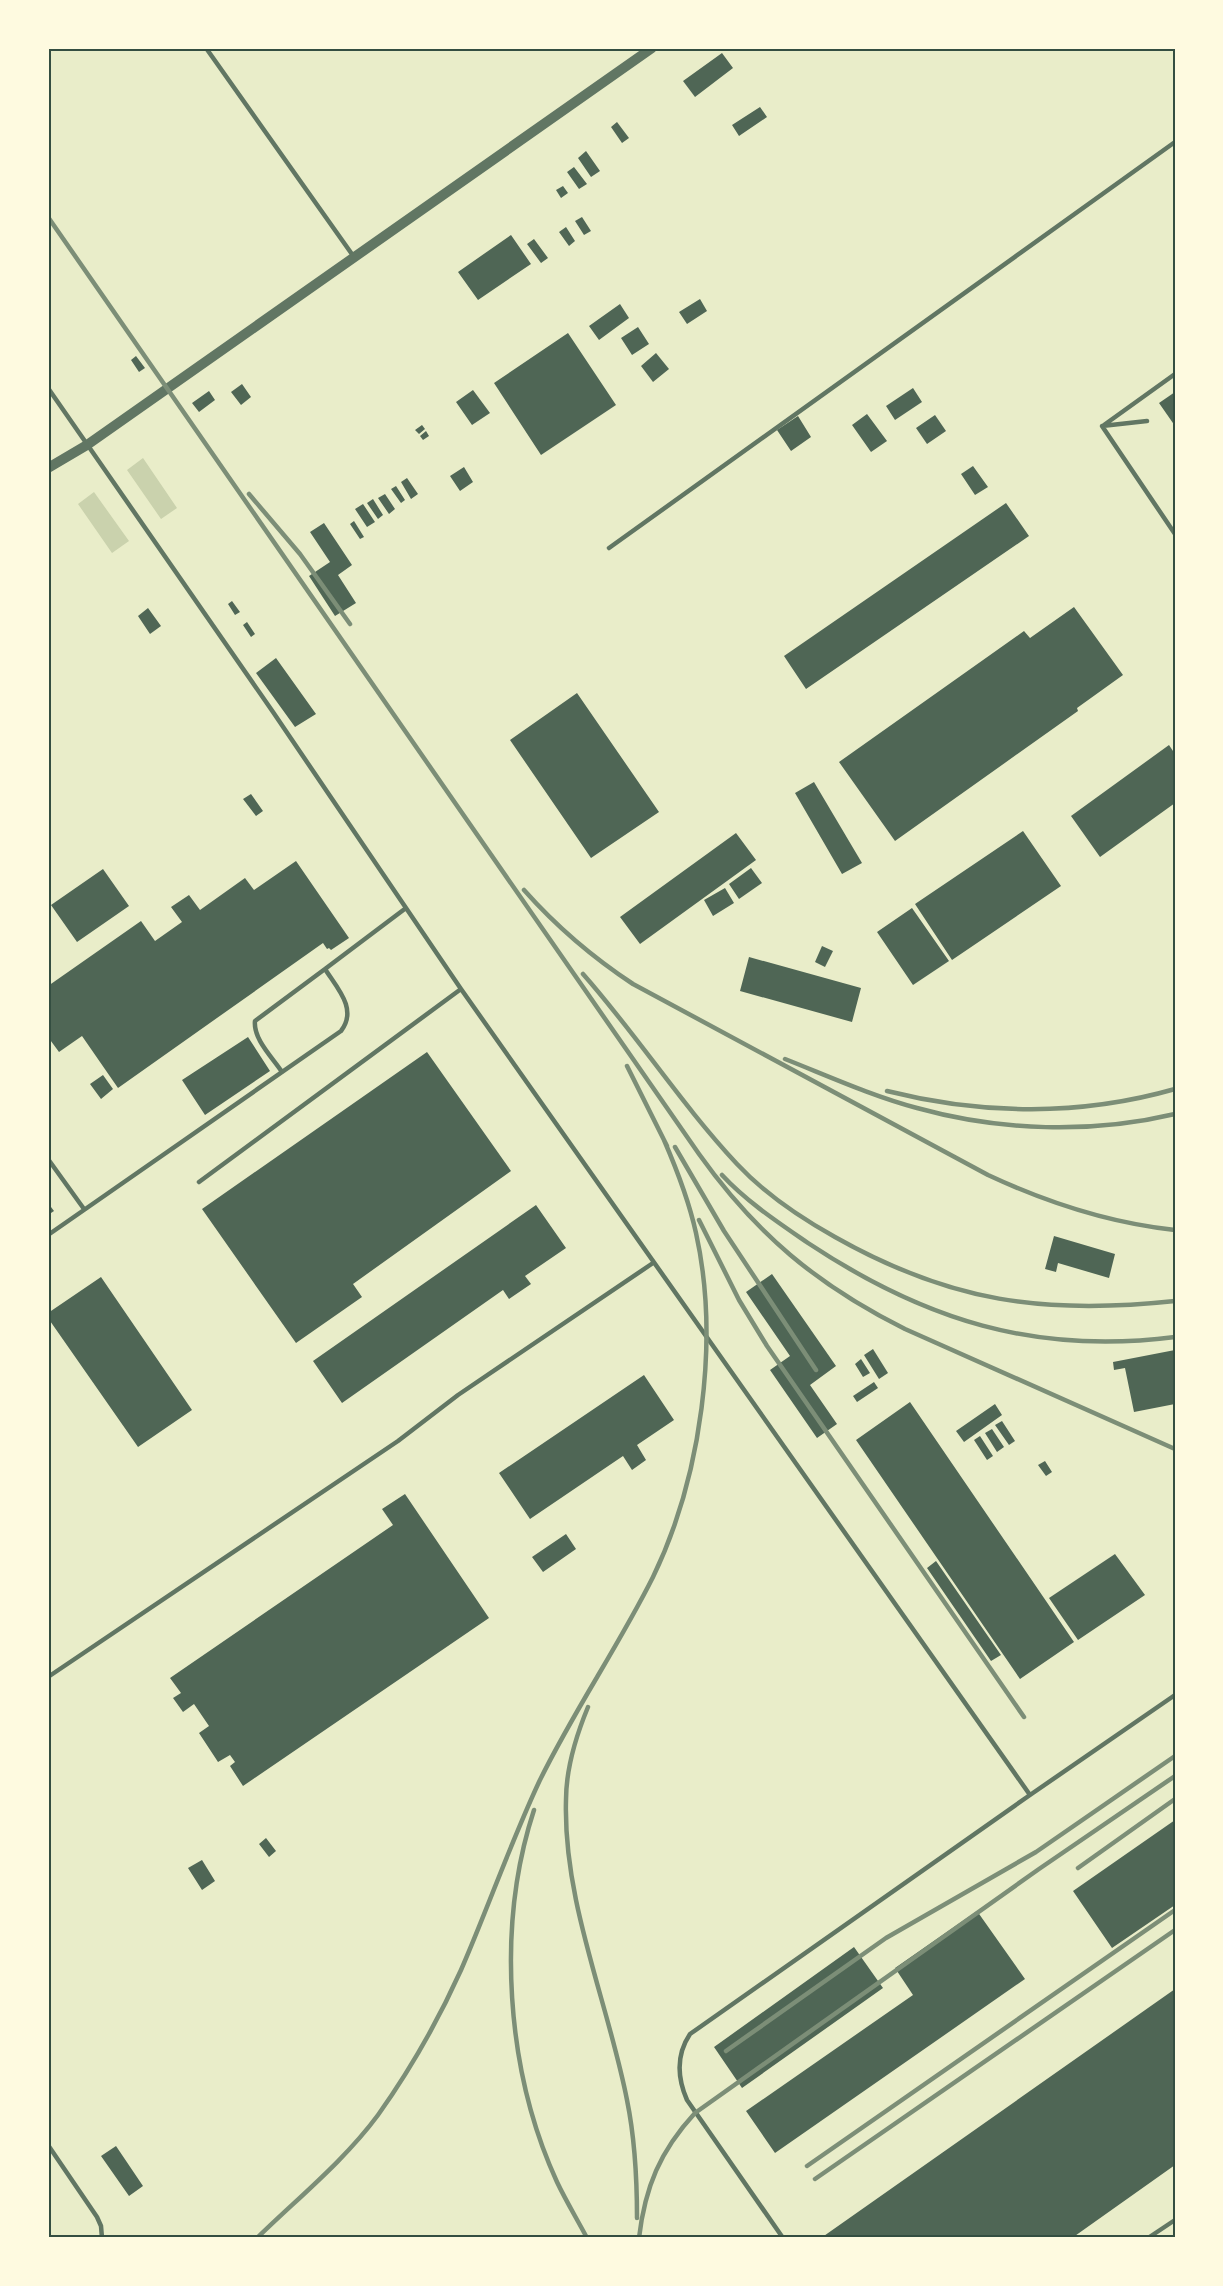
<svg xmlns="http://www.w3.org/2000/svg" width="1223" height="2286" viewBox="0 0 1223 2286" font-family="'PT Sans',sans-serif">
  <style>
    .green { fill: #cad2ad }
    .building { fill: #4f6655 }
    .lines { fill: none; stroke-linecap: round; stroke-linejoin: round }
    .service { stroke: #617663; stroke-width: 4.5 }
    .tertiary { stroke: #617663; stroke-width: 10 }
    .rail { stroke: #7c8e77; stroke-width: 4.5 }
    .neatline { fill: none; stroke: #344e41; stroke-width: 2 }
  </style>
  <rect width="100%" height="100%" fill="#e9edc9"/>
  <!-- green -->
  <path class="green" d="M143,458L177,508L161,519L127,470Z
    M94,492L129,541L112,553L78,504Z"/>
  <!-- building -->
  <path class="building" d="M722,53L733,68L695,97L683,81Z
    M760,107L767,117L739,136L732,125Z
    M617,122L629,138L622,143L611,127Z
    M586,151L600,171L591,177L578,158Z
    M574,167L587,184L579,189L567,172Z
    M563,186L568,193L561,198L556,190Z
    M582,217L591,231L584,235L575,221Z
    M566,227L575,241L569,246L559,232Z
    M511,235L531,264L478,300L458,272Z
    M534,239L548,258L541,263L527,244Z
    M700,299L707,311L687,324L679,312Z
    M620,304L629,318L599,340L589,326Z
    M638,327L649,344L632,355L621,338Z
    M568,333L616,405L541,455L494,383Z
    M656,353L669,369L653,382L641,366Z
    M136,356L145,368L139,372L131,360Z
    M242,384L251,397L241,405L231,392Z
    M913,388L922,402L895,420L886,406Z
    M473,390L490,413L472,425L456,402Z
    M209,391L215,400L199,412L192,403Z
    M1175,392V426L1159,403Z
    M867,414L887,441L871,452L852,425Z
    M935,415L946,431L927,444L916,428Z
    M798,416L811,437L791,451L777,430Z
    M422,425L425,429L419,434L415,430Z
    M426,431L429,436L423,440L420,436Z
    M973,466L988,487L975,495L961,474Z
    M464,467L473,482L460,491L450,476Z
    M407,478L418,494L411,499L401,482Z
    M396,486L405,500L401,503L391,489Z
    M385,494L395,509L389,514L378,498Z
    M373,499L383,515L378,519L367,503Z
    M1006,503L1029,536L806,689L784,656Z
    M363,504L375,522L367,527L355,509Z
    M354,521L364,537L360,539L350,524Z
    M324,523L352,565L338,575L356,603L335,616L309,576L330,562L310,532Z
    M232,601L240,612L235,615L228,604Z
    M1074,607L1123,675L1077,708L1078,711L895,841L839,762L1024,631L1030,638Z
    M148,608L161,626L150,634L138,616Z
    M247,622L255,634L251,637L243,625Z
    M276,658L316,714L295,727L256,673Z
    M577,693L659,812L591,858L510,740Z
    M1169,745L1175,754V803L1100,857L1071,816Z
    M814,782L862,863L842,874L795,793Z
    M251,794L263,811L256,816L243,799Z
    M1023,831L1061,886L952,960L915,904Z
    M736,833L756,860L640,944L620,917Z
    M296,861L349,938L331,950L329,948L327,949L323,943L118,1088L82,1036L59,1052L48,1037V986L141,921L155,941L182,922L171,907L189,895L200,910L245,878L254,890Z
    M751,868L762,883L739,899L729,884Z
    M103,869L129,906L77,942L51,905Z
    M725,888L734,903L713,916L704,900Z
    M912,908L949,961L913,985L877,932Z
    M822,946L833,951L825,967L815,962Z
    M749,957L861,988L852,1022L740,991Z
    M248,1037L270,1071L205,1115L182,1080Z
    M427,1052L511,1171L353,1284L362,1297L296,1343L202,1209Z
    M103,1075L113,1089L101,1099L90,1084Z
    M48,1203L54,1211L48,1215Z
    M536,1205L566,1248L525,1276L531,1284L509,1299L503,1290L342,1403L313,1361Z
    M1054,1236L1115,1254L1109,1278L1058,1263L1056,1272L1045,1269Z
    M772,1274L836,1366L810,1385L837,1424L817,1438L770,1370L790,1356L746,1292Z
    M101,1277L192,1410L138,1447L48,1318V1313Z
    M873,1349L888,1373L879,1379L864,1355Z
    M1175,1350V1404L1134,1412L1125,1368L1114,1370L1113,1362Z
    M861,1359L870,1373L863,1377L855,1364Z
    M644,1375L674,1420L637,1445L646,1460L632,1470L623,1456L530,1519L499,1473Z
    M874,1382L878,1388L857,1402L853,1396Z
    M910,1402L1074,1642L1020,1679L856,1440Z
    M995,1404L1002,1415L964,1442L956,1431Z
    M1002,1421L1015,1441L1009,1445L995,1425Z
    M992,1429L1004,1447L997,1452L985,1433Z
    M980,1436L993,1456L987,1460L974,1440Z
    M1045,1461L1052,1472L1046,1476L1038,1465Z
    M405,1494L489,1618L243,1786L230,1766L235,1762L230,1755L218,1762L199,1733L209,1726L194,1704L183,1712L173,1698L181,1693L170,1678L393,1525L382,1509Z
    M566,1534L576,1549L543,1572L532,1557Z
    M1115,1554L1145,1595L1078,1640L1049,1598Z
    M936,1561L1001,1655L991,1661L927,1568Z
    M1175,1820V1905L1112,1948L1073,1891Z
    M266,1838L276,1851L269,1857L259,1844Z
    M202,1860L215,1881L202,1890L188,1868Z
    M977,1911L1025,1979L775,2153L746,2111L913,1995L895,1968Z
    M854,1947L883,1988L742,2088L714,2047Z
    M1175,1989V2165L1072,2238H821Z
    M116,2146L143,2186L129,2196L101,2156Z"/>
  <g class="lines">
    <!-- service -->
    <path class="service" d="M206,48L354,257
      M48,388L273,712L461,989L1030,1795
      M1147,421L1102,426L1175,534
      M1104,425L1175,374
      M609,548L1175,142
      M282,1072C273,1058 253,1039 255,1021L325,969
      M48,1159L84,1209
      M199,1182L461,989
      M48,1235L341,1031C358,1009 337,988 325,969L406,908
      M48,1677L398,1441L458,1395L653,1263
      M48,2145L97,2217L101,2226L102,2238
      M783,2238L687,2100C677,2077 676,2055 690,2034L1030,1795L1175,1695
      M1148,2238L1175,2220"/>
    <!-- tertiary -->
    <path class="tertiary" d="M48,468L87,445L652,48"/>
    <!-- rail -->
    <path class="rail" d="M48,217L699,1154C756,1234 817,1285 905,1329L1175,1449
      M249,494L300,554L350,624
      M524,890C556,926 592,957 633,984L988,1175C1048,1203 1109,1223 1175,1230
      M583,974C637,1035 681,1104 737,1164C765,1194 799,1217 835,1237C950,1302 1044,1315 1175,1301
      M785,1059C828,1076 872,1096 917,1108C1000,1131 1091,1134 1175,1114
      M627,1066L667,1146
      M887,1091C982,1115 1081,1116 1175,1089
      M675,1147L724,1231L816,1370
      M722,1175C747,1202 779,1223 808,1243C924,1320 1035,1355 1175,1337
      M699,1220L739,1300L767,1346L1024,1717
      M588,1707C576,1736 566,1768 566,1800C563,1902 608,2002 627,2100C635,2139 637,2178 637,2218
      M534,1810C496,1926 506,2071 557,2182C566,2201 577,2219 587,2238
      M1078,1868L1175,1799
      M726,2051L886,1938L1036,1852L1175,1756
      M807,2166L1175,1910
      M815,2179L1175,1930
      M257,2238C298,2198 344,2161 378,2115C410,2070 438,2021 461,1970C488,1908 510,1844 539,1782C573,1712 618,1647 653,1577C701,1478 720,1341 696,1233C689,1201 677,1170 664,1140
      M639,2238C645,2187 660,2151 695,2113L1039,1869L1175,1776"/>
  </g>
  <!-- border -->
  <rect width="1223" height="2286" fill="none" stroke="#fefae0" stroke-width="99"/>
  <rect x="50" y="50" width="1124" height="2186" class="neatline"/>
</svg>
